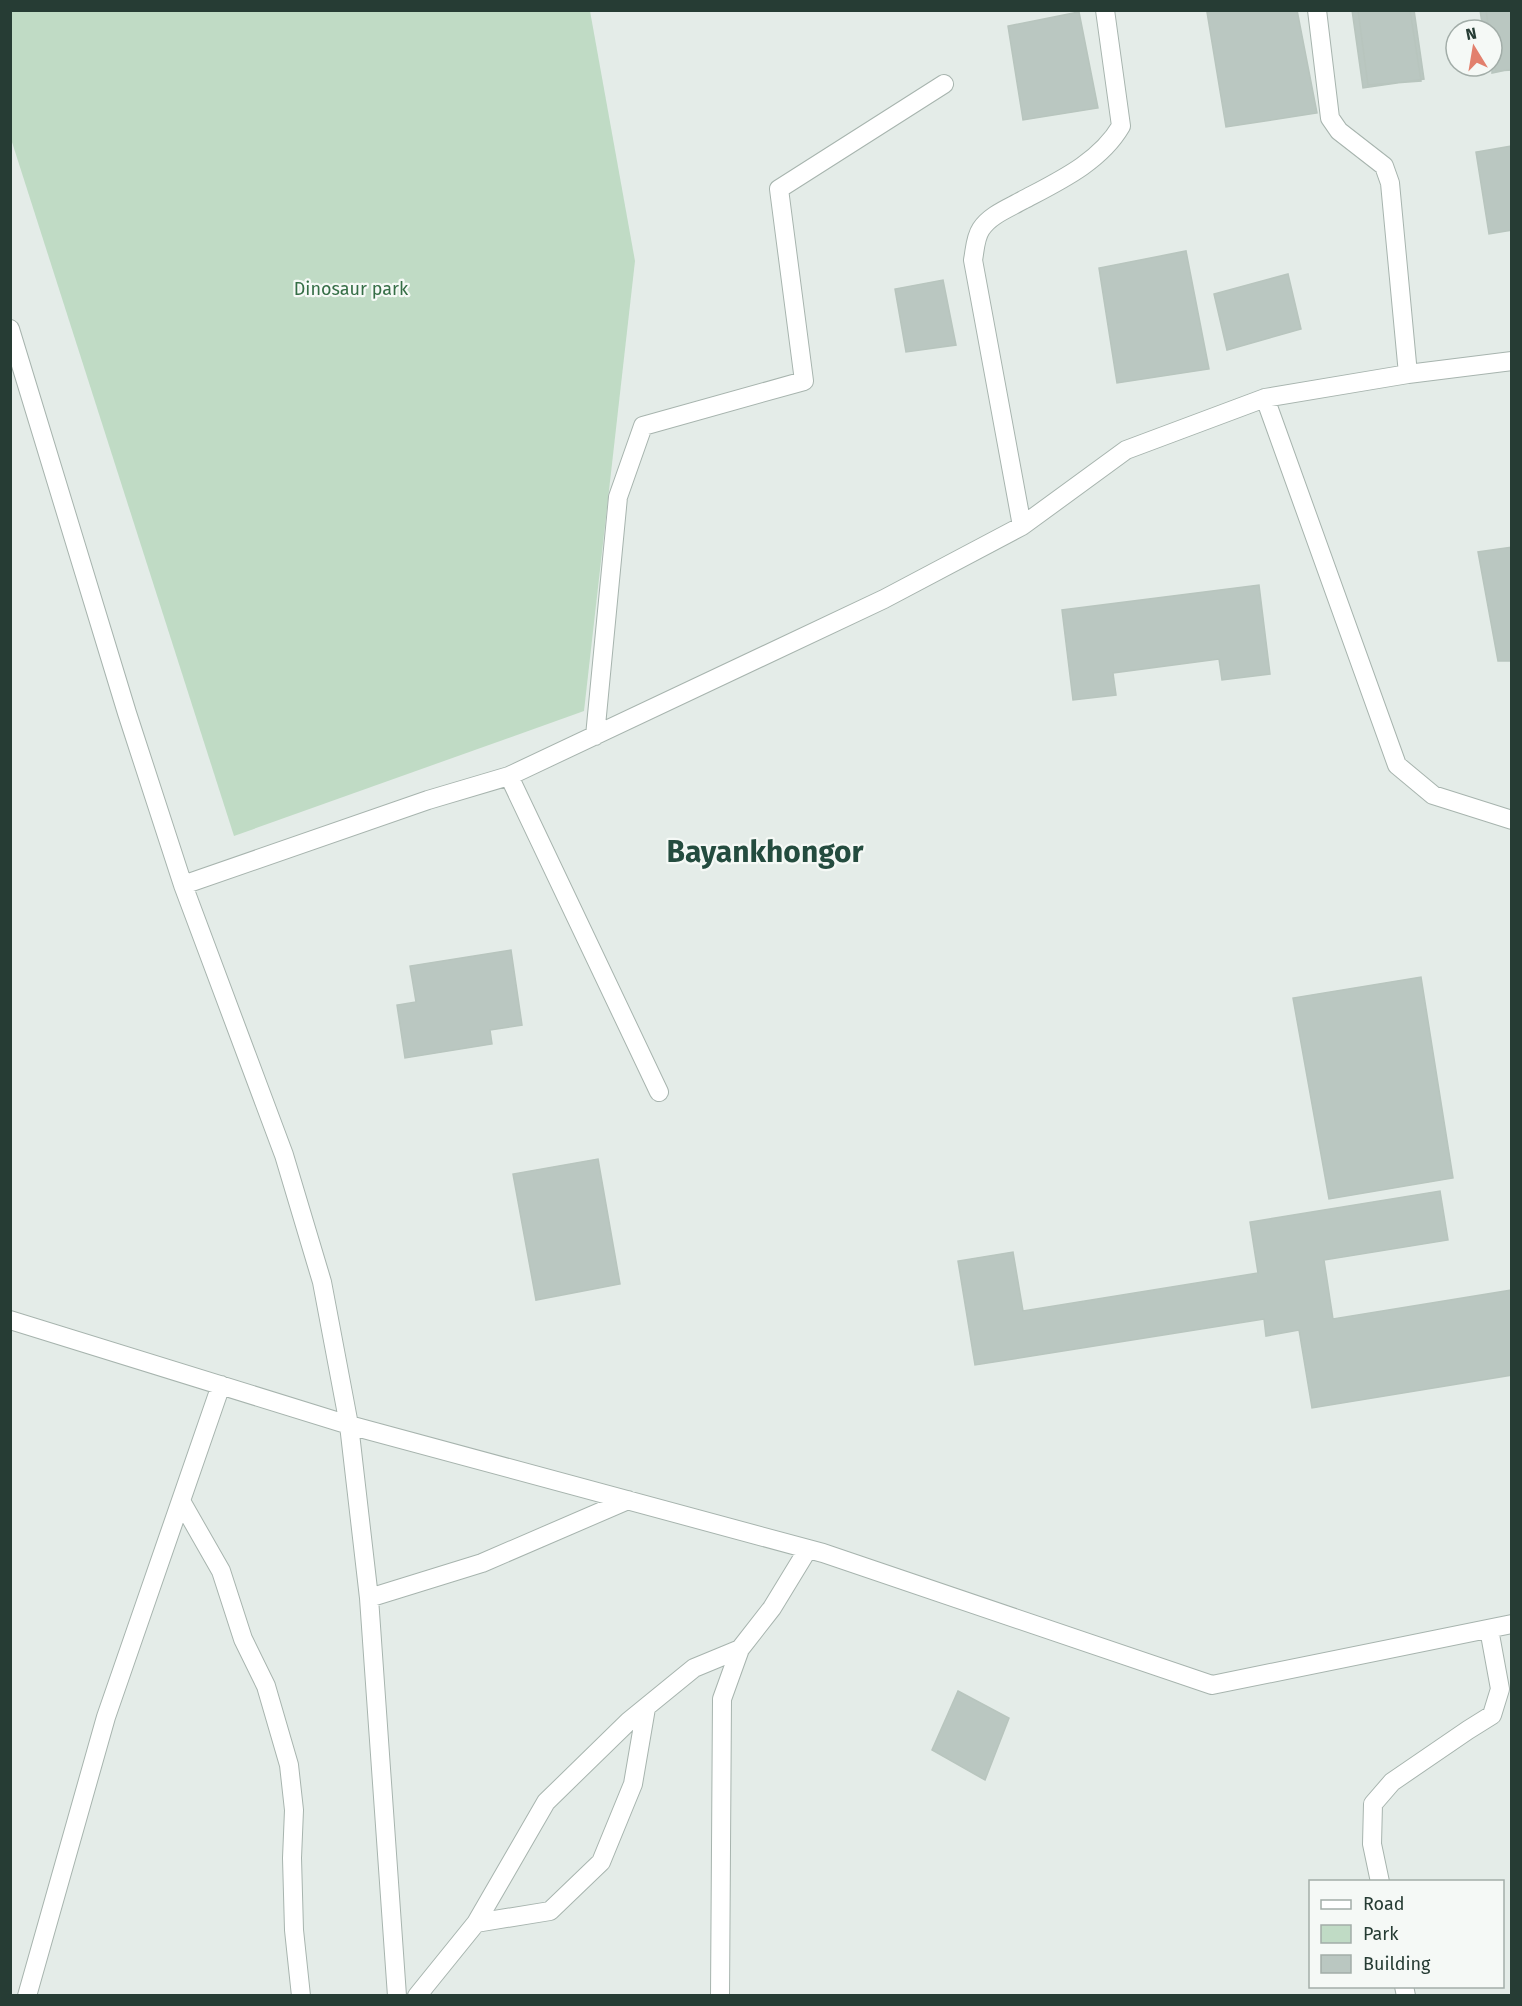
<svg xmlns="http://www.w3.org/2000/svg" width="1522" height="2006" viewBox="0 0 1522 2006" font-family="'Fira Sans',sans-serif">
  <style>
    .green { fill: #c0dbc5 }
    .building { fill: #bac7c1; stroke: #b8c5be; stroke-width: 1.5 }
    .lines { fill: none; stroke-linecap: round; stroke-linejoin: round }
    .minor-casing { stroke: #a7b4ae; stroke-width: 20 }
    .minor { stroke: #fff; stroke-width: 18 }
    .labels { text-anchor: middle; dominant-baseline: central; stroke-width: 4.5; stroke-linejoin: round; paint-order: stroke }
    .park-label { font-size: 18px; fill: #356e46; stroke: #f5f9f6 }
    .town-label { font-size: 30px; font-weight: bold; fill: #244c3f; stroke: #f5f9f6 }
  </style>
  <rect width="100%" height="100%" fill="#e4ece8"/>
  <!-- green -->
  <path class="green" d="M10,11H590L635,261L584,711L234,836L11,139Z"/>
  <!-- building -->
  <path class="building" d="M1216,10H1297L1317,113L1226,127L1207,12Z
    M1352,10H1414L1424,79L1363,88Z
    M1358,10H1410L1421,81L1368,85Z
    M1480,10H1512V69L1492,73V30H1483Z
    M1486,10H1512V70L1496,71L1492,46V30H1489Z
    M1079,12L1098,108L1023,120L1008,26Z
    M1512,146V230L1489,234L1476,152Z
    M1186,251L1209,369L1117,383L1099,268Z
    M1288,274L1301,329L1227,350L1214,294Z
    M943,280L956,345L906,352L895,289Z
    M1512,547V661H1498L1478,552Z
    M1259,585L1270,674L1222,680L1219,659L1113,673L1116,695L1073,700L1062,610Z
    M511,950L522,1025L490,1030L492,1044L405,1058L397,1005L416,1002L410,966Z
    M1421,977L1453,1178L1329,1199L1293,998Z
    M598,1159L620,1284L536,1300L513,1174Z
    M1440,1191L1448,1240L1324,1260L1333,1319L1512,1290V1375L1312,1408L1299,1330L1266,1336L1264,1319L975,1365L958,1261L1013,1252L1023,1311L1258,1273L1250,1222Z
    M958,1691L1009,1718L985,1780L932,1750Z"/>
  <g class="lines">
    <defs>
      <path id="minor" d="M1317,10L1330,118L1339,131L1384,166L1390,183L1408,374
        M10,329L127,713L183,885L284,1155L322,1282L349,1425L823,1553L1212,1685L1512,1624
        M1265,398L1397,765L1433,795L1512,820
        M1022,526L973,260C975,250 975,238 981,229C990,215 1009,208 1023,200C1059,181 1100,162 1121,126L1105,10
        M595,736L618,497L643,426L804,381L779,189L944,84
        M509,776L659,1092
        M183,885L428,800L509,776L884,599L1022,526L1126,450L1265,398L1408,374L1512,361
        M10,1320L349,1425L369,1598L397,1996
        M181,1501L221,1571L243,1639L266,1686L289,1765L294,1810L292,1858L294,1930L301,1996
        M369,1598L482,1563L628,1500
        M1380,1882L1372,1844L1373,1804L1392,1782L1468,1730L1492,1715L1500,1689L1489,1629
        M476,1923L550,1911L601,1862L633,1784L646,1708
        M1404,1986L1406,1996
        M27,1996L106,1717L221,1385
        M417,1996L476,1923L546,1802L629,1721L694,1668L740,1649
        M720,1996L722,1699L740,1649L772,1608L808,1549"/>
    </defs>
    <!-- minor casing -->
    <use href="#minor" class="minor-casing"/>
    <!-- minor -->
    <use href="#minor" class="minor"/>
  </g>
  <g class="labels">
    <!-- park labels -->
    <g class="park-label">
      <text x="351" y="289">Dinosaur park</text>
    </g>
    <!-- town labels -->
    <g class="town-label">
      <text x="765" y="852">Bayankhongor</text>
    </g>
  </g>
  <!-- border -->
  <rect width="1522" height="2006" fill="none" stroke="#263c34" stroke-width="24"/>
  <!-- legend -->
  <rect x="1309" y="1880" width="195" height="108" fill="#f5f9f6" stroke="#a2ada8" stroke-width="1.5"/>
  <rect x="1321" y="1900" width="30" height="9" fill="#ffffff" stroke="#a2ada8" stroke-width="1.5"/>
  <text x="1363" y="1910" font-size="18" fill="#263c34">Road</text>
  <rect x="1321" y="1925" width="30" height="18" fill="#c0dbc5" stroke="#a2ada8" stroke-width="1.5"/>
  <text x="1363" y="1940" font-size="18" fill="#263c34">Park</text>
  <rect x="1321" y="1955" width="30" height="18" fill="#bac7c1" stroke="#a2ada8" stroke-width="1.5"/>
  <text x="1363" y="1970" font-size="18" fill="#263c34">Building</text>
  <!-- north arrow -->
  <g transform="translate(1474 48) rotate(349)"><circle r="28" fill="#f5f9f6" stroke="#a2ada8" stroke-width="1.5"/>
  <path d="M0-4.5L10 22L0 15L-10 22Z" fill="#e2806d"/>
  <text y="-9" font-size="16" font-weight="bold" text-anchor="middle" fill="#263c34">N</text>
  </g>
</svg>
